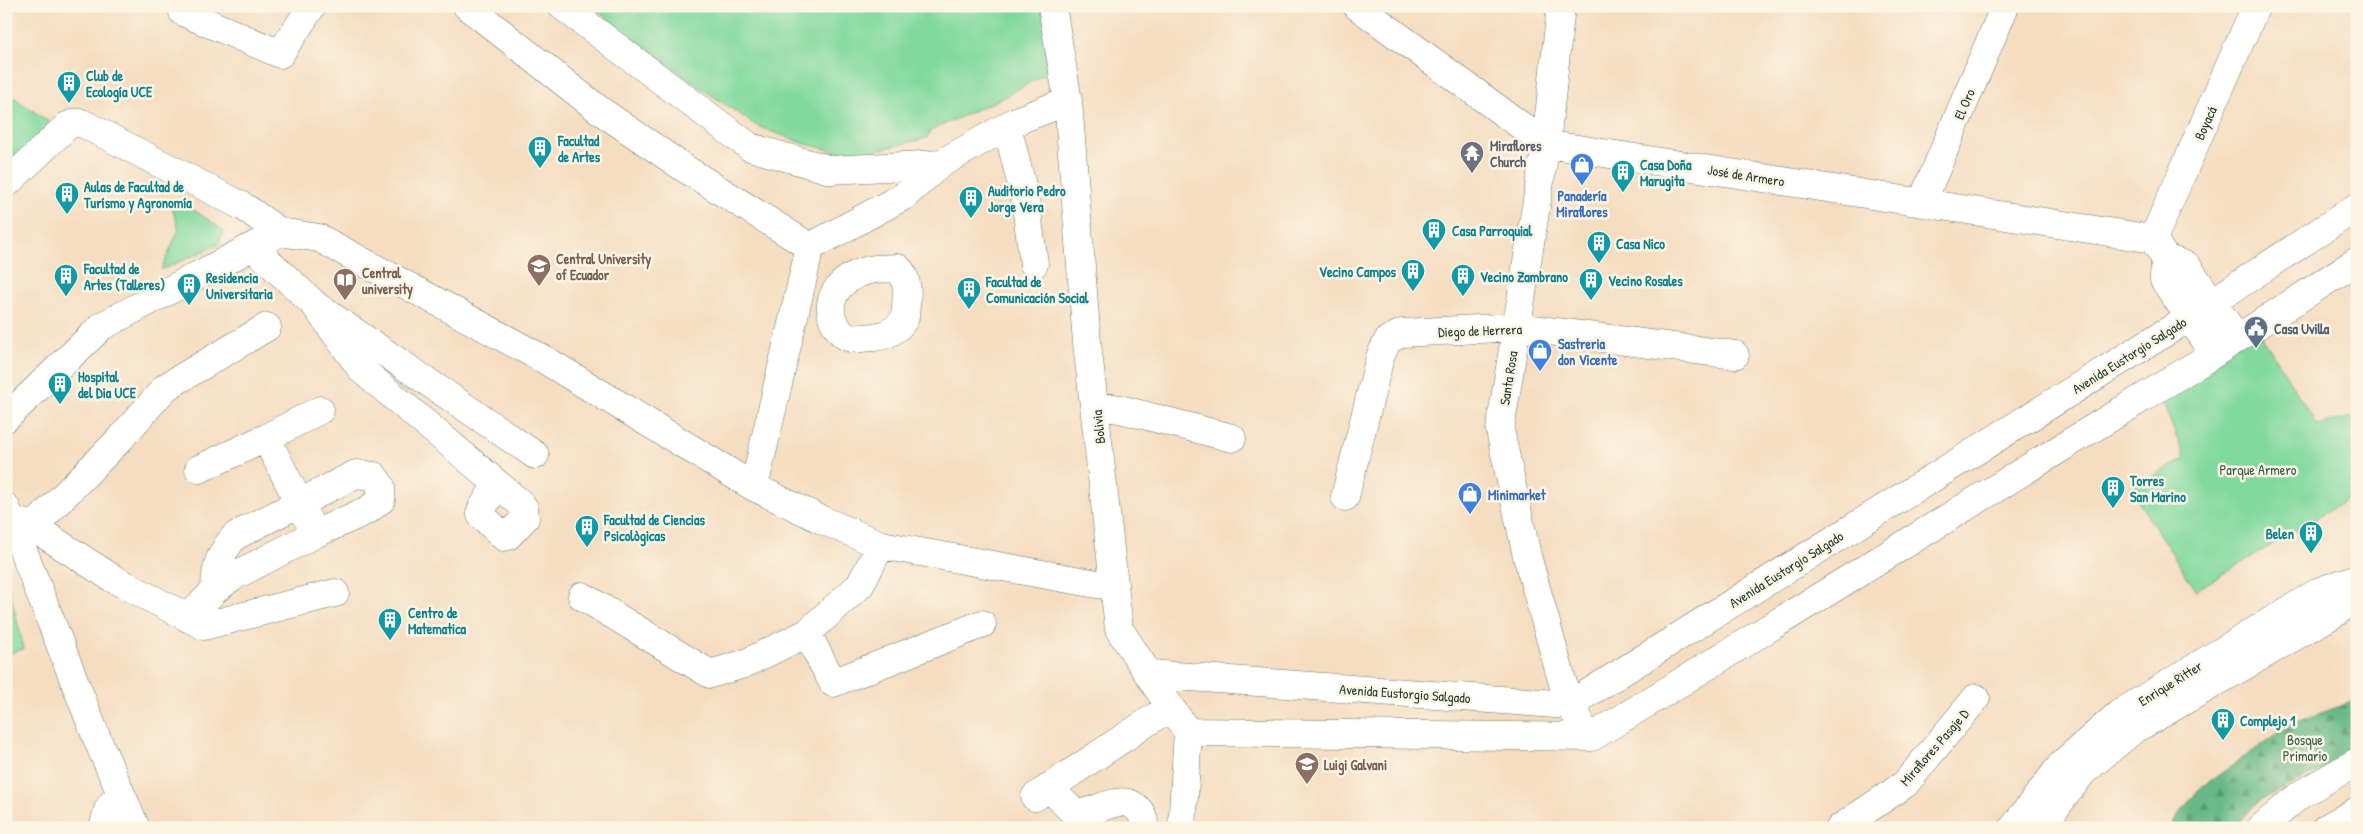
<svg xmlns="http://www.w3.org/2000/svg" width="2363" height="834" viewBox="0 0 2363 834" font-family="'Patrick Hand',sans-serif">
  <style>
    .green { fill: #81d99e; stroke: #508b69 }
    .forest { fill: url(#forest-firs); stroke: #447b5c }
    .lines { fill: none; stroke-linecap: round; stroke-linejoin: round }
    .minor-casing { stroke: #6a7565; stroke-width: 29 }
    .major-casing { stroke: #6a7565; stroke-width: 29 }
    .minor { stroke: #fff; stroke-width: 28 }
    .major { stroke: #fff; stroke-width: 28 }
    .labels { text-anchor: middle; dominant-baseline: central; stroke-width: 5; stroke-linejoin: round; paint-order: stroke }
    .culture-label { font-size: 14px; font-weight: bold; fill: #0d838f; stroke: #fcf5e5; text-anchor: start }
    .street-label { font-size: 14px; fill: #1f3d34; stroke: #fcf5e5 }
    .worship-label { font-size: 14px; font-weight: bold; fill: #5b616d; stroke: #fcf5e5; text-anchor: start }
    .shop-label { font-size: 14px; font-weight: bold; fill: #366cbe; stroke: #fcf5e5; text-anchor: start }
    .education-label { font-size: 14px; font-weight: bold; fill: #785e54; stroke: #fcf5e5; text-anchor: start }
    .service-label { font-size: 14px; font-weight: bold; fill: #4e5e75; stroke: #fcf5e5; text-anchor: start }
    .park-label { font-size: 14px; fill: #335c49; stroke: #fcf5e5 }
  </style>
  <defs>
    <pattern id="forest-firs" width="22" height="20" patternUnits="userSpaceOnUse" patternTransform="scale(1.25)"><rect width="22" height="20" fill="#68b985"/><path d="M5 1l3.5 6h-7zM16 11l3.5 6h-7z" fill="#55986e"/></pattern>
  </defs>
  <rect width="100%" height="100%" fill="#fcf5e5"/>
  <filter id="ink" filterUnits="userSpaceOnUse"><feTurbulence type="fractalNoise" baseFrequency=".02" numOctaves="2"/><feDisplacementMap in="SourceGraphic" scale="10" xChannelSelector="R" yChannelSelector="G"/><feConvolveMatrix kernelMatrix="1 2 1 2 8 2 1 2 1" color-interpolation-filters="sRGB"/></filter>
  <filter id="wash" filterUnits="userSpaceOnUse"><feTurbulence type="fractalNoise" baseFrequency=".0096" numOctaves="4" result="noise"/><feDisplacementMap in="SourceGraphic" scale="20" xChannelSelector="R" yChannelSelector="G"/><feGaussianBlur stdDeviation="1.12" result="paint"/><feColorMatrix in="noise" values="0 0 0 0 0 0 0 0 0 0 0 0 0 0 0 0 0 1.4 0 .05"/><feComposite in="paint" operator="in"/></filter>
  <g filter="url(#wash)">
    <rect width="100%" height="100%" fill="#f5ddc1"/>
    <!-- green -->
    <path class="green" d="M591,6H1047L1053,70L1006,96L930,131L927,138L853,156L802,143L757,126L686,78Z
      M6,92L52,124L6,167Z
      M169,199L197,212L224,231L218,245L161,270L179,229Z
      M2255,326L2317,425L2357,416V494L2196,590L2130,489L2185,458L2162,401Z
      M6,576L24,649L6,654Z"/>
    <!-- forest -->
    <path class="forest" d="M2357,700V751L2256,803L2235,828H2169L2200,788L2293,723Z"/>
  </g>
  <g filter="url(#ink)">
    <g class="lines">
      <defs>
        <path id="minor" d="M467,6L598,109L684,168L810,247
          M562,6L750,147L831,170L940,164L1016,121L1068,101
          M1052,6L1068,101L1087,343L1119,629L1170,707L1188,732L1182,828
          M1357,6L1546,144L2153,239
          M1561,6L1546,144L1500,430L1527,556L1569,705L1579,719
          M183,12L280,54L312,6
          M1007,126L1025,198L1034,264
          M6,184L67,126L74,123H82L244,207L280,232
          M1922,202L2005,6
          M2153,239L2256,6
          M2153,239L2165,258L2187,266L2237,338
          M253,247L315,305L535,455
          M2165,258L2164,280L2214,353
          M898,268C911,280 906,301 905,317C900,329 886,336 874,337C867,337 854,340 848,337C841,335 836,326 833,320C823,292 849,273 875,269C882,268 890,269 898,268Z
          M315,305L362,370L519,502L524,508L525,518L508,536L504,537L481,515V510L497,484
          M1096,406L1120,409L1232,438
          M6,418L102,326L280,232L319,238L545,360L754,487L822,520L881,545L1097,584H1114
          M266,438L320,410
          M199,469L266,438L307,518
          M754,487L810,247L904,196L940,164
          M1345,497L1380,357L1388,340L1402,333L1517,327L1735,355
          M6,507L98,741L136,828
          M12,524L23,523L33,527L112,578L204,626L335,593
          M33,527L119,440L166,387L267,327
          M582,596L710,674L744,664L807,633L860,585L881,545
          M188,618L215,590L232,577L315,534L368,510L381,500V486L374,476L356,474L235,536C220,553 215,568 215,590
          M807,633L833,683L982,624
          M1149,674L1569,705L2179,324L2357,207
          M1188,732L1592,737L2204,360L2357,261
          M1049,787L1075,814C1099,813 1124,789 1141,813C1144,818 1145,822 1143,828
          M1035,797L1170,707
          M104,828C106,812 108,803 122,796
          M1840,828L1905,784L1976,698
          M2013,828L2063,763L2119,714L2320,591L2357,578
          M2040,828L2083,772L2132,731L2337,612L2357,592"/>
        <path id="major" d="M2261,828L2301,794L2357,762
          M2326,828L2357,811"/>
      </defs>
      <!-- minor casing -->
      <use href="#minor" class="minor-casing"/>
      <!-- major casing -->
      <use href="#major" class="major-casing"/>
      <!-- minor -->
      <use href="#minor" class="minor"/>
      <!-- major -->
      <use href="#major" class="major"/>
    </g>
  </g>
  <!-- icons -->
  <defs>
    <symbol id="building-pin" viewBox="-11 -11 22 30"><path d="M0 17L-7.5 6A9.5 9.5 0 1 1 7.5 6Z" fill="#0f9aa8" stroke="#fcf5e5"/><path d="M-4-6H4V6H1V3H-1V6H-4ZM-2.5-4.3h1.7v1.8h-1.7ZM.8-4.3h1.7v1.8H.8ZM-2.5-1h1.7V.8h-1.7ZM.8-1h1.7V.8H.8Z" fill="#fff"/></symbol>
    <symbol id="temple-pin" viewBox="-11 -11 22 30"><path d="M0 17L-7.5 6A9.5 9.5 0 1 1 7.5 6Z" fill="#6b7280" stroke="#fcf5e5"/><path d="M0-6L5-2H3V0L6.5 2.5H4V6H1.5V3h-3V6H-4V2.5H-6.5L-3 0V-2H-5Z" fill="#fff"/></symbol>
    <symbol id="shop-pin" viewBox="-11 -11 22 30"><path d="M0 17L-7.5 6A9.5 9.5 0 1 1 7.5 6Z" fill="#3f7fe0" stroke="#fcf5e5"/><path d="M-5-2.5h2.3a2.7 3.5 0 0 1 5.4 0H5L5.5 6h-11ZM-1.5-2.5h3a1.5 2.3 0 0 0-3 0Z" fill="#fff"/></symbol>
    <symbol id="university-pin" viewBox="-11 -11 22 30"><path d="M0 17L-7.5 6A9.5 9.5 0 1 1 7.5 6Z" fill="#8d6e63" stroke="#fcf5e5"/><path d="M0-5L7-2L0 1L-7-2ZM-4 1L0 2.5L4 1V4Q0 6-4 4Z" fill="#fff"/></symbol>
    <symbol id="library-pin" viewBox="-11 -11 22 30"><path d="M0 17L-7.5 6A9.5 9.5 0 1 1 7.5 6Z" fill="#8d6e63" stroke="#fcf5e5"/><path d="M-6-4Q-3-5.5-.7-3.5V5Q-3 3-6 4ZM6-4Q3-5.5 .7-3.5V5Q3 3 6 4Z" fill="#fff"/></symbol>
    <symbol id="civic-pin" viewBox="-11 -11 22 30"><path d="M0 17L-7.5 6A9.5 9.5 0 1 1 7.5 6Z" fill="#5c6f8a" stroke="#fcf5e5"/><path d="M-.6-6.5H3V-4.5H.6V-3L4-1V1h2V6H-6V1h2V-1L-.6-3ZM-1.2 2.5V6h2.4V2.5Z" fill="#fff"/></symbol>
    <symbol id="school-pin" viewBox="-11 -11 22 30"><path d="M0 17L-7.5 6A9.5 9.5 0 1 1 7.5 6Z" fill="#8d6e63" stroke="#fcf5e5"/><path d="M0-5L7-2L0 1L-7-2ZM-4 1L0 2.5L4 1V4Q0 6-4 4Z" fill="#fff"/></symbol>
  </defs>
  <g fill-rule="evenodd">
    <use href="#building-pin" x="55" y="69" width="28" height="38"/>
    <use href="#building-pin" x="526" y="134" width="28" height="38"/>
    <use href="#temple-pin" x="1458" y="139" width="28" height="38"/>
    <use href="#shop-pin" x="1568" y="151" width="28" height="38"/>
    <use href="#building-pin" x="1609" y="158" width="28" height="38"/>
    <use href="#building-pin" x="53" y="180" width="28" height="38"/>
    <use href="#building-pin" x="957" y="184" width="28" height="38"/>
    <use href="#building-pin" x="1420" y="216" width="28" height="38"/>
    <use href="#building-pin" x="1585" y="229" width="28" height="38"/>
    <use href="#university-pin" x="525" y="252" width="28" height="38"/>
    <use href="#building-pin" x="1399" y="257" width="28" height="38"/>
    <use href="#building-pin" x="52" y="262" width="28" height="38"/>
    <use href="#building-pin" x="1449" y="262" width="28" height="38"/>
    <use href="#library-pin" x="331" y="266" width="28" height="38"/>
    <use href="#building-pin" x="1577" y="266" width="28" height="38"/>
    <use href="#building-pin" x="175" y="271" width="28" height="38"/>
    <use href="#building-pin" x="955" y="275" width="28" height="38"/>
    <use href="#civic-pin" x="2242" y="314" width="28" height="38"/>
    <use href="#shop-pin" x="1526" y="337" width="28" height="38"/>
    <use href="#building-pin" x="46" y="370" width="28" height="38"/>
    <use href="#building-pin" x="2099" y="474" width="28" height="38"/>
    <use href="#shop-pin" x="1456" y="480" width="28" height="38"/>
    <use href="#building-pin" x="573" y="513" width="28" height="38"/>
    <use href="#building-pin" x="2297" y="519" width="28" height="38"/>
    <use href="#building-pin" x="376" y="606" width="28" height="38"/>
    <use href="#building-pin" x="2209" y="706" width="28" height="38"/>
    <use href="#school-pin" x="1293" y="750" width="28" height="38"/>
  </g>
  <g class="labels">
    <!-- culture labels -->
    <g class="culture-label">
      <text x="86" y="75">Club de<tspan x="86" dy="16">Ecología UCE</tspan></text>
      <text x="558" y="140">Facultad<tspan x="558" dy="16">de Artes</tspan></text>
      <text x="1640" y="164">Casa Doña<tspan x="1640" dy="16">Marugita</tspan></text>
      <text x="84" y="186">Aulas de Facultad de<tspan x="84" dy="16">Turísmo y Agronomía</tspan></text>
      <text x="988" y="190">Auditorio Pedro<tspan x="988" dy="16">Jorge Vera</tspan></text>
      <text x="1452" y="230">Casa Parroquial</text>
      <text x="1616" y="243">Casa Nico</text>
      <text x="84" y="268">Facultad de<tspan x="84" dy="16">Artes (Talleres)</tspan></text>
      <text x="1396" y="271" text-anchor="end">Vecino Campos</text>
      <text x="1480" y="276">Vecino Zambrano</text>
      <text x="206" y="277">Residencia<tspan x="206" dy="16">Universitaria</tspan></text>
      <text x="1608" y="280">Vecino Rosales</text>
      <text x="986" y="281">Facultad de<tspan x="986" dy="16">Comunicación Social</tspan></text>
      <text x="78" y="376">Hospital<tspan x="78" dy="16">del Dia UCE</tspan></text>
      <text x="2130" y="480">Torres<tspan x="2130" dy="16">San Marino</tspan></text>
      <text x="604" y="519">Facultad de Ciencias<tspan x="604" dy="16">Psicològicas</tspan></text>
      <text x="2294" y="533" text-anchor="end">Belen</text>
      <text x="408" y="612">Centro de<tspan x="408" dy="16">Matematica</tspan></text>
      <text x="2240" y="720">Complejo 1</text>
    </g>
    <!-- street labels -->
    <g class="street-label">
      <text transform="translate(1964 104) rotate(-67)">El Oro</text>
      <text transform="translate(2205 123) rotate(-66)">Boyacá</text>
      <text transform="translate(1746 175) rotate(9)">José de Armero</text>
      <text transform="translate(1480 330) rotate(-2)">Diego de Herrera</text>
      <text transform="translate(2129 355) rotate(-32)">Avenida Eustorgio Salgado</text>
      <text transform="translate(1508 378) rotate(-81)">Santa Rosa</text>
      <text transform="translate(1098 427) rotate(-96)">Bolivia</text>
      <text transform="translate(1786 569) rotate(-32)">Avenida Eustorgio Salgado</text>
      <text transform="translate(2170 683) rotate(-32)">Enrique Ritter</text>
      <text transform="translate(1405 693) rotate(4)">Avenida Eustorgio Salgado</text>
      <text transform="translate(1934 747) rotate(-49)">Miraflores Pasaje D</text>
    </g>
    <!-- worship labels -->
    <g class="worship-label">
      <text x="1490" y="145">Miraflores<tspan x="1490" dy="16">Church</tspan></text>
    </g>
    <!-- shop labels -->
    <g class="shop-label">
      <text x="1582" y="195" text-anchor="middle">Panadería<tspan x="1582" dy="16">Miraflores</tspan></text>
      <text x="1558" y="343">Sastreria<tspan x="1558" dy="16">don Vicente</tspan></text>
      <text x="1488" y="494">Minimarket</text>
    </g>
    <!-- education labels -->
    <g class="education-label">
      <text x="556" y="258">Central University<tspan x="556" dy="16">of Ecuador</tspan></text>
      <text x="362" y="272">Central<tspan x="362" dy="16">university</tspan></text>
      <text x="1324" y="764">Luigi Galvani</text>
    </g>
    <!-- service labels -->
    <g class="service-label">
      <text x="2274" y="328">Casa Uvilla</text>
    </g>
    <!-- park labels -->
    <g class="park-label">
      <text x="2258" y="469">Parque Armero</text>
      <text x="2305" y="739">Bosque<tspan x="2305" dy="16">Primario</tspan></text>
    </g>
  </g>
  <!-- margin -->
  <rect width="2363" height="834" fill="none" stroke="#fcf5e5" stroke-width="25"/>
</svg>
